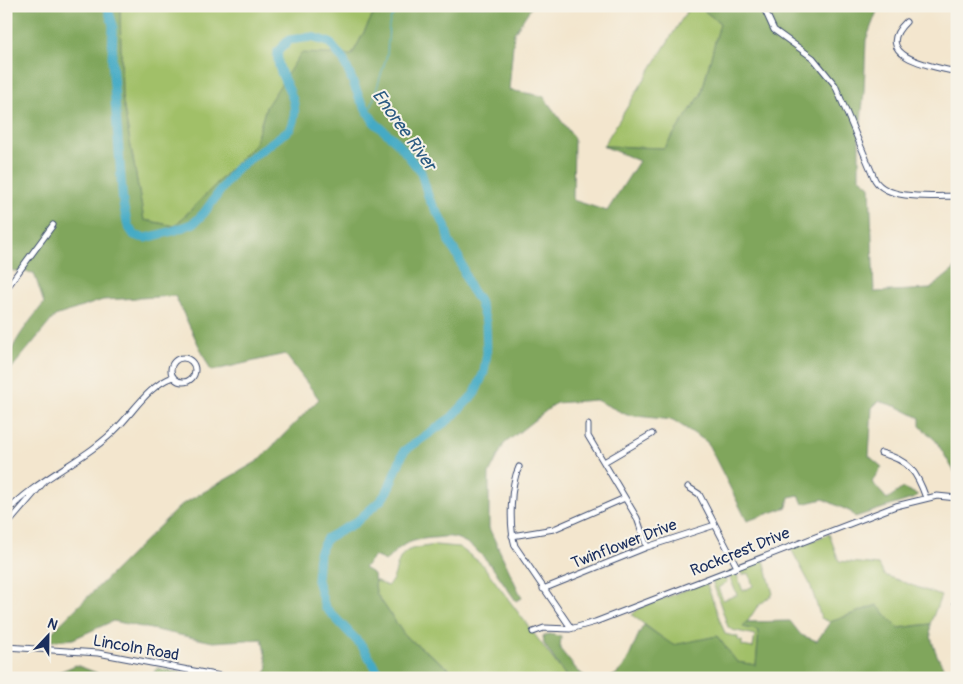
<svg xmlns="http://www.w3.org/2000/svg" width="963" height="684" viewBox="0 0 963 684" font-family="Pangolin,sans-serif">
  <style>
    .green { fill: #a1c068; stroke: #5e7863 }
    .forest { fill: #80a65c; stroke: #4e6a5d }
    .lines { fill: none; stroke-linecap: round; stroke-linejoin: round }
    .stream { stroke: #45aac5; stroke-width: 1 }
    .river { stroke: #45aac5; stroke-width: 9 }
    .minor-casing { stroke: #3b4a6f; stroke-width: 7 }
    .minor { stroke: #fff; stroke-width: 5 }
    .labels { text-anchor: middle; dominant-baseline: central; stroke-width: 4; stroke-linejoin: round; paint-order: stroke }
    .street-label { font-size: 16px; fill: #1b2f5e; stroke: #f7f3e8 }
    .water-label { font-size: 18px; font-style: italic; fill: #2a5a82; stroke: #f7f3e8 }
  </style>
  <rect width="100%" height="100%" fill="#f7f3e8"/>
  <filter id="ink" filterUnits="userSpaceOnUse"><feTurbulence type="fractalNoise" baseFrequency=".02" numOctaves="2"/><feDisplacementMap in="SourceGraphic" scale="10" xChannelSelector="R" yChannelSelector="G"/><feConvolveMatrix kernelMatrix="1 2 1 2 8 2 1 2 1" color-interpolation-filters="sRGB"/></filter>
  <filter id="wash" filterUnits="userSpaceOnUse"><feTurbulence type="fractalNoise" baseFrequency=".0096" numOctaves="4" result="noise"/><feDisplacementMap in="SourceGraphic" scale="20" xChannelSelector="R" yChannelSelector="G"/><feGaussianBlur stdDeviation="1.12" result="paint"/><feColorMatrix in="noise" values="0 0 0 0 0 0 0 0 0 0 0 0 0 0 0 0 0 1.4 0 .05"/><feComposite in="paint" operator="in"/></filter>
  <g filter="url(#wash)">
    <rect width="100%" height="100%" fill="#f3e6ce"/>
    <!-- green -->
    <path class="green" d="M120,6H397L374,13L352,55L266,107L255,144L175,226L144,220L122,97Z
      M690,6H698L720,23L701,95L664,148L603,146Z
      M829,534L839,561L879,565L884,575L941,596L930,624L898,628L877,605L830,622L821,618L810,584L791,549Z
      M435,545L459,547L482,564L567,678H462L405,636L376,593L375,580L387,586C399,578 393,560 407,551C414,547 426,547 435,545Z
      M764,560L773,594L757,607L744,627L759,631L756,665L737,662L717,636L673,646L632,615L639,608L706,582L725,634L738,637V640L742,641V646L753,648L755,635L732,630L728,627L712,580L724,575L727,582L718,588L723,600L737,595L728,573L735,570L743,591L753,586L749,573L742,575L739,568Z"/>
    <!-- forest -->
    <path class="forest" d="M6,6H120L122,97L144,220L175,226L255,144L266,107L301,53L352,55L374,13L397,6H532L514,33L509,90L543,96L574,138L573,200L607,211L639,161L603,146L664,148L701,95L720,23L698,6H879L866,40L864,92L859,140V177L870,186L874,292L930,289L957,267V476L936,441L920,426V418L898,407L879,401L872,408L869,456L882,467L872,482L887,499L903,488L918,495L915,498L855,517L851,512L823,499L803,504L799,495L789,497L787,507L747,521L707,442L673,420L627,415L596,400L556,403L504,444L489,474V528L522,598L516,601C500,579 480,542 451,537C445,536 438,538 432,538C409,540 400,545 386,561L374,556L364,568L374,574L376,593L405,636L462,678H262L268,667L262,639L213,642L113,621L73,639L42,642L181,505L258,461L319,399L285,354L211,371L175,296L103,300L55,316L6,375C6,348 28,324 44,303L34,273L6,270Z
      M877,605L898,628L930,624C930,641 937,658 946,671L925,678H609C630,670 632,642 644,625L673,645L717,636L737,662L756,665L759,631L743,627L746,622L790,621L801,635L817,641L830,622Z
      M550,634L561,637L560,649L577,670L587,678H567L544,644L543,636Z
      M76,665L97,673L100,678H50L54,674Z
      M157,668L204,678H152Z"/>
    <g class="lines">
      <!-- stream -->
      <path class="stream" d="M369,114L387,55L389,25L391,18L402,6"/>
      <!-- river -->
      <path class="river" d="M107,6L113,25L112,61L123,204L128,226L134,235L140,237L146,238L173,231L194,223L204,213L236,169L290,129C306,95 274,81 278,51L289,40L312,37L330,43L344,61L360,99L374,122L397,142L421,172L429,199L445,225L449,242L459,258L469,286L479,301L486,322L487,353L484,372L475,393L451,418L404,451L387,492L381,500L355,523L327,538L319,553L317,580L325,607L362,646L382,678"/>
    </g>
  </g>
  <g filter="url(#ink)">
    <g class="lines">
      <defs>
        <path id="minor" d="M763,6L774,30L813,58L835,85L875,180C888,201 934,196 957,196
          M906,22C870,57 934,67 957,72
          M6,289L53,225
          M171 370a12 12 0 1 1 24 0a12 12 0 1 1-24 0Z
          M588,425V436L637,518L647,547
          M881,453C909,460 917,472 926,498
          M604,462L652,434
          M519,467C510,485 509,526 515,546L571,628
          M688,487L699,494L737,567
          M6,513C38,477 86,461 119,426C136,408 150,385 173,377
          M6,526L43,483
          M512,536L554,529L625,498
          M543,589L647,547L715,525
          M956,603L957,601
          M533,632L544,628L570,629L595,622L896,506L937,496L957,498
          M6,647L98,653L231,678"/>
      </defs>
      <!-- minor casing -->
      <use href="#minor" class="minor-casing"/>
      <!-- minor -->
      <use href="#minor" class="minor"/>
    </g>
  </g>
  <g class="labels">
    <!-- street labels -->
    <g class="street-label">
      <text transform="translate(624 544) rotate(-21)">Twinflower Drive</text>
      <text transform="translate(740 552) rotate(-22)">Rockcrest Drive</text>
      <text transform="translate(136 648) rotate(10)">Lincoln Road</text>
    </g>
    <!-- water labels -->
    <g class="water-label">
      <text transform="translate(404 130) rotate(54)">Enoree River</text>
    </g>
  </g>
  <!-- margin -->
  <rect width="963" height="684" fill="none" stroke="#f7f3e8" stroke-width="25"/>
  <!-- north arrow -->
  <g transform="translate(48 636) rotate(22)" stroke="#f7f3e8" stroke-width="4" paint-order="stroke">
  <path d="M0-4L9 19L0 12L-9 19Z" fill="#1b2f5e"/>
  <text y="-8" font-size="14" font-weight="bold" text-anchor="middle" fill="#1b2f5e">N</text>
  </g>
</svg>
